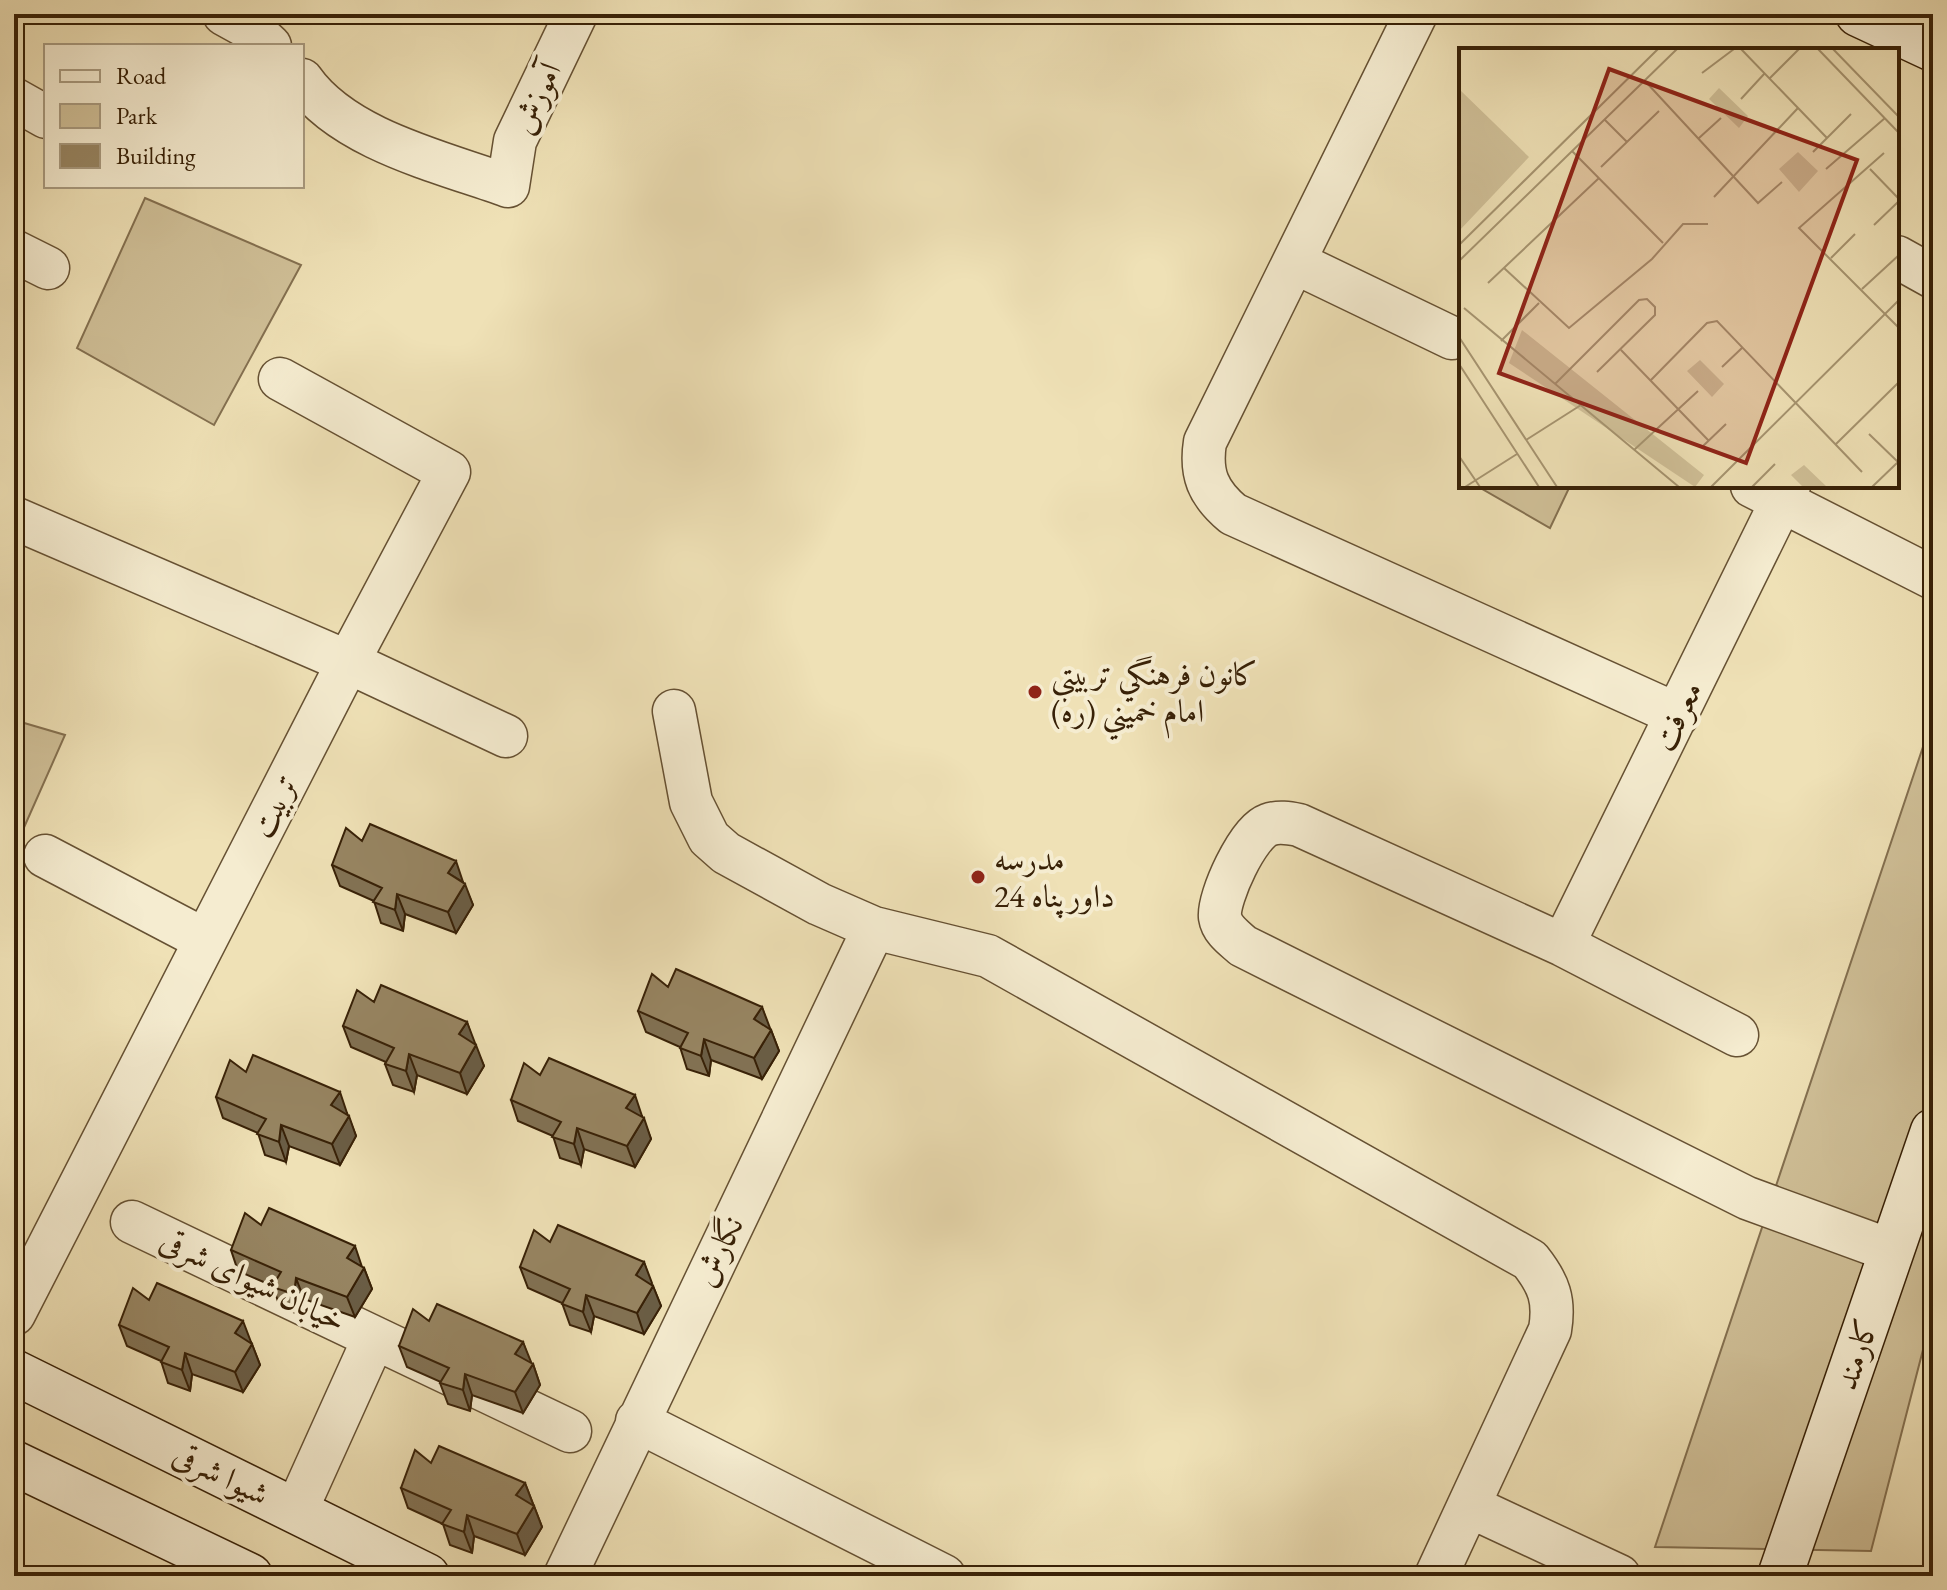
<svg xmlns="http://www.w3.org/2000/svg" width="1947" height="1590" viewBox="0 0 1947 1590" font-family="'EB Garamond',Amiri,serif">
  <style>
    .green { fill: #d0c098; stroke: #847050; stroke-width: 2 }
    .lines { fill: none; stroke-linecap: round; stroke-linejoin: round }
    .street-casing { stroke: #665133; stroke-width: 45 }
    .secondary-casing { stroke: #382107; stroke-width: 47 }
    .street { stroke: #f5ecd0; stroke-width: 42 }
    .secondary { stroke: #f5ecd0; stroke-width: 44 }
    .wall { fill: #827254; stroke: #382107; stroke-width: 2 }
    .shaded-wall { fill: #6a5d45; stroke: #382107; stroke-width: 2 }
    .building { fill: #978562; stroke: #382107; stroke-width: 2 }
    .poi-dot { fill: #8f2418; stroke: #f5ecd0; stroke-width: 3 }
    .labels { text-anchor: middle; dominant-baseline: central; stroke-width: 8; stroke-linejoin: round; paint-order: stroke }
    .street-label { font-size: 32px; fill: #382107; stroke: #f5ecd0 }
    .poi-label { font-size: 32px; fill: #382107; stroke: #f5ecd0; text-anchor: start }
    .inset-road { fill: none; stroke: #a69470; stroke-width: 2 }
    .view { fill: #8f2418; fill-opacity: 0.15; stroke: #8f2418; stroke-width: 4 }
    .inset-edge { fill: none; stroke: #382107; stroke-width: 4 }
  </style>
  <rect width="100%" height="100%" fill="#efe1b6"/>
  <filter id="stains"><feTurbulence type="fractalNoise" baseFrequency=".0025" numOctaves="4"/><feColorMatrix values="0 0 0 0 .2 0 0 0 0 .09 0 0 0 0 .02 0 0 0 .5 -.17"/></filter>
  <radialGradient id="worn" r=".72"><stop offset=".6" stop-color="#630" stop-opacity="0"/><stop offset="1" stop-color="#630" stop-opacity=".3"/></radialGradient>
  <!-- green -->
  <path class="green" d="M145,198L301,265L214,425L77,348Z
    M1477,486H1570L1550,528Z
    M1933,717V1311L1871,1551L1655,1547Z
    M14,720L65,735L14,850Z"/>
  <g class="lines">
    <defs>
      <path id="street" d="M224,14L253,30L270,46
        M1416,14L1205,442C1200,474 1208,493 1233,514L1678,715
        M302,80C344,140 442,162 508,186L515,141L576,14
        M14,99L46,117
        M14,251L48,268
        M1897,257L1933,277
        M1294,262L1452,338
        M1752,486L1933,578
        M14,518L348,662L506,736
        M674,711L691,802L709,838L726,853L819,904L874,928L988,956L1530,1260C1549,1284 1555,1300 1550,1330L1436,1576
        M45,856L205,940
        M1563,945L1789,486
        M1737,1035L1563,945L1299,825C1289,823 1278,821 1268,825C1248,832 1218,897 1220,917C1222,930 1234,938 1243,946L1747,1198L1892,1251
        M132,1222L570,1431
        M14,1314L348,662L449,472L280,379
        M637,1421L944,1576
        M1469,1506L1619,1576
        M296,1511L374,1338
        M565,1576L874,928"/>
      <path id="secondary" d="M1858,14L1933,49
        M14,1372L427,1576
        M14,1463L250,1576
        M1780,1576L1933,1131"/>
    </defs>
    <!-- street casing -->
    <use href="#street" class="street-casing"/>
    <!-- secondary casing -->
    <use href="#secondary" class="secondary-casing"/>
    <!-- street -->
    <use href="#street" class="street"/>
    <!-- secondary -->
    <use href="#secondary" class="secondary"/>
  </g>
  <!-- wall -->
  <path class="wall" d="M362,841L463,882L473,905L456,933L405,914L403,931L381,923L374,901L340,886L332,865Z
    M668,987L762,1007L769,1029L771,1030L779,1051L762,1079L711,1060L709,1076L687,1069L680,1047L646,1032L638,1011Z
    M374,1002L467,1022L474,1044L484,1066L467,1094L417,1075L414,1092L393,1085L385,1064L386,1062L351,1047L343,1026Z
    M246,1072L347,1113L356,1136L340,1165L289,1146L286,1162L265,1155L258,1133L223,1118L216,1097Z
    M511,1100L642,1116L651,1139L635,1167L584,1149L581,1165L560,1158L553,1136L518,1121Z
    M261,1225L364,1268L372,1289L355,1317L304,1299L302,1315L280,1308L273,1286L238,1271L231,1250Z
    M550,1242L644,1262L651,1284L653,1286L661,1306L644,1334L594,1316L591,1332L570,1325L562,1303L528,1288L520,1267Z
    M149,1300L251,1342L260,1365L243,1392L192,1374L190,1391L168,1383L161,1361L127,1346L119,1325Z
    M523,1342L530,1363L533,1364L540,1385L523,1413L472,1395L470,1411L448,1404L440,1383L441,1382L407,1367L399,1346Z
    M525,1483L542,1527L525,1555L474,1536L472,1553L450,1545L443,1524L408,1508L401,1488Z"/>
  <!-- shaded-wall -->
  <path class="shaded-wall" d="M456,861L463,882L448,873Z
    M465,884L473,905L456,933L448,912Z
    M397,894L405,914L403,931L395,910Z
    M762,1007L770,1028L761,1040L754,1019Z
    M467,1022L475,1043L467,1055L459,1034Z
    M771,1030L779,1051L762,1079L754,1058Z
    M704,1039L711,1060L709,1076L701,1056Z
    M476,1045L484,1066L467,1094L460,1073Z
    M409,1054L417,1075L414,1092L406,1071Z
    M340,1092L347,1113L339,1126L331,1105Z
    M635,1095L642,1116L634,1129L626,1108Z
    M349,1116L356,1136L340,1165L332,1144Z
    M644,1118L651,1139L635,1167L627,1146Z
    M281,1125L289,1146L286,1162L279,1142Z
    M577,1128L584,1149L581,1165L574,1144Z
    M355,1246L362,1267L347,1258Z
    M644,1262L652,1283L643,1296L636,1275Z
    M364,1268L372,1289L355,1317L347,1297Z
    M296,1278L304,1299L302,1315L294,1294Z
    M653,1286L661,1306L644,1334L637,1313Z
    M586,1295L594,1316L591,1332L583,1312Z
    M243,1321L251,1342L242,1354L235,1333Z
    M523,1342L531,1362L523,1375L515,1354Z
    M252,1344L260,1365L243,1392L235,1372Z
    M185,1353L192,1374L190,1391L182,1370Z
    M533,1364L540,1385L523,1413L515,1392Z
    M465,1374L472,1395L470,1411L463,1390Z
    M525,1483L533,1504L524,1516L516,1495Z
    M534,1506L542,1527L525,1555L517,1534Z
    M467,1515L474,1536L472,1553L464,1532Z"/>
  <!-- building -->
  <path class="building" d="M370,824L456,861L448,873L465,884L448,912L397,894L395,910L373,902L382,888L332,865L346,828L362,841Z
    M676,969L762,1007L754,1019L771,1030L754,1058L704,1039L701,1056L680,1048L688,1033L638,1011L652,974L668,987Z
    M381,985L467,1022L459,1034L476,1045L460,1073L409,1054L406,1071L385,1064L394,1048L343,1026L357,990L374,1002Z
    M253,1055L340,1092L331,1105L349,1116L332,1144L281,1125L279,1142L257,1134L266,1119L216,1097L230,1060L246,1072Z
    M549,1058L635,1095L626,1108L644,1118L627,1146L577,1128L574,1144L552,1137L561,1122L511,1100L524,1063L540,1075Z
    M269,1208L355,1246L347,1258L364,1268L347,1297L296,1278L294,1294L272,1287L281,1272L231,1250L245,1213L261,1225Z
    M558,1225L644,1262L636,1275L653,1286L637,1313L586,1295L583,1312L562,1304L570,1289L520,1267L534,1230L550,1242Z
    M157,1283L243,1321L235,1333L252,1344L235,1372L185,1353L182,1370L161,1362L169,1347L119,1325L133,1288L149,1300Z
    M437,1304L523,1342L515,1354L533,1364L515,1392L465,1374L463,1390L440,1383L449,1368L399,1346L413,1309L429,1321Z
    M439,1446L525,1483L516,1495L534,1506L517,1534L467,1515L464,1532L442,1524L451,1510L401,1488L415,1450L431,1463Z"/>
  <!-- markers -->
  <g class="poi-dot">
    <circle cx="1035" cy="692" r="8"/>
    <circle cx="978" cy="877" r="8"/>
  </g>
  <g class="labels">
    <!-- street labels -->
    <g class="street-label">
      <text transform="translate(536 98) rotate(-65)">آموزش</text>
      <text transform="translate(1677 716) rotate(-64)">معرفت</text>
      <text transform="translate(274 806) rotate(-63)">تربیت</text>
      <text transform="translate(718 1251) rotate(-64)">نگارش</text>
      <text transform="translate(253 1280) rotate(25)">خیابان شیوای شرقی</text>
      <text transform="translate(1856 1354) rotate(-71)">کارمند</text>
      <text transform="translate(221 1474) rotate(26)">شیوا شرقی</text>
    </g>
    <!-- poi labels -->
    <g class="poi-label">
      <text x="1051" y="674">كانون فرهنگي تربيتي<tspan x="1051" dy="37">امام خميني (ره)</tspan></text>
      <text x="994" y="859">مدرسه<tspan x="994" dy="37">داورپناه 24</tspan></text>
    </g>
  </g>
  <!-- overview -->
  <g transform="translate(1459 48)">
    <rect width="440" height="440" fill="#efe1b6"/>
    <path d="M260,40L289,68L280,80L250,51ZM0,41L70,109L0,183ZM339,104L359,123L340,144L320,121ZM63,282L245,427L236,439L50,315ZM241,312L265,336L253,349L228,323ZM345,417L368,439H344L332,427Z" fill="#d0c098"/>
    <path class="inset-road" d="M282,1L368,90M359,1L440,85M374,1L440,69M243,25L275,1M311,30L340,1M186,33L299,155L323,134M282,51L306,25M146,72L168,94M240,90L262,70M113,103L204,195M354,104L392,66M425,105L340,180L440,280M142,119L200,63M367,121L426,70M411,121L440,151M255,149L339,60M415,177L440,153M0,197L199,1M372,210L396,186M0,213L218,1M45,220L110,280L193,211L224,176H249M29,235L140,130M403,241L440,207M5,260L220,439M0,289L98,439M42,293L80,255M162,302L250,393M0,316L80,439M263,319L284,299M191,333L248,275L258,273L403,424M96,336L180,252L188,251L196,259V267L138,324M410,386L440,415M67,392L122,357M377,396L440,334M243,399L267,376M175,402L239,343M0,408L21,439M6,439L58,406M252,439L440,252M293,439L316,416M413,439L439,414"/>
    <path class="view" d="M150,21L398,112L287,415L40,325Z"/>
    <rect width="440" height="440" class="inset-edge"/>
  </g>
  <!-- margin -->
  <rect width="1947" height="1590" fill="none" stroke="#efe1b6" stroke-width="48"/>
  <rect x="16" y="16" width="1915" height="1558" fill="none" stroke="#382107" stroke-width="4"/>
  <rect x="24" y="24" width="1899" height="1542" fill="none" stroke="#382107" stroke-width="2"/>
  <!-- legend -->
  <rect x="44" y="44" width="260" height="144" fill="#f5ecd0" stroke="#a99b80" stroke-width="2"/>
  <rect x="60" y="70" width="40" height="12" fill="#f5ecd0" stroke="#a99b80" stroke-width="2"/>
  <text x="116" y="84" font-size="24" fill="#382107">Road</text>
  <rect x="60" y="104" width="40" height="24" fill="#d0c098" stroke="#a99b80" stroke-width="2"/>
  <text x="116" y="124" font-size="24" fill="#382107">Park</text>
  <rect x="60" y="144" width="40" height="24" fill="#978562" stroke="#a99b80" stroke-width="2"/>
  <text x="116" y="164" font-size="24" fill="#382107">Building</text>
  <rect width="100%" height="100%" filter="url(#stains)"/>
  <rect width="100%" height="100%" fill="url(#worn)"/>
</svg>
